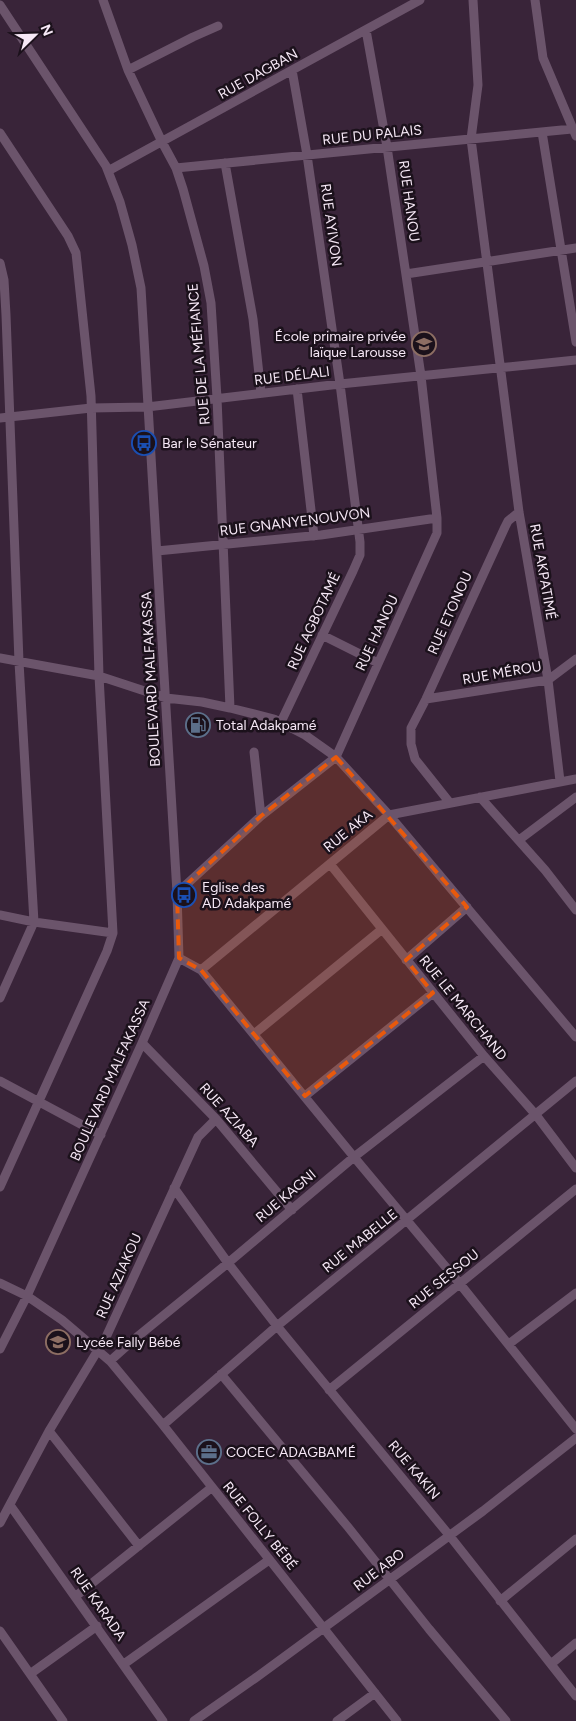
<svg xmlns="http://www.w3.org/2000/svg" width="576" height="1721" viewBox="0 0 576 1721" font-family="Figtree,sans-serif">
  <style>
    .lines { fill: none; stroke-linecap: round; stroke-linejoin: round }
    .minor { stroke: #6b546b; stroke-width: 9 }
    .marked { fill: #e8590c; fill-opacity: 0.2; stroke: #e8590c; stroke-width: 4; stroke-dasharray: 10 6; stroke-linejoin: round }
    .labels { text-anchor: middle; dominant-baseline: central; stroke-width: 5; stroke-linejoin: round; paint-order: stroke }
    .street-label { font-size: 14px; fill: #f6e8f6; stroke: #1b111b }
    .poi-label { font-size: 14px; fill: #f6e8f6; stroke: #1b111b; text-anchor: start }
  </style>
  <rect width="100%" height="100%" fill="#392439"/>
  <g class="lines">
    <!-- minor -->
    <path class="minor" d="M103,0L128,70L162,142L176,168L183,189L204,266L211,303L217,398L230,708
      M473,0L478,85L471,139L519,512L548,680L560,781
      M535,0L543,58L576,136
      M0,5L106,166L120,202L132,245L141,288L177,893L179,958L142,1043L27,1296L0,1349
      M128,70L193,37L218,26
      M542,132L576,342
      M0,133L68,236L76,253L91,396L99,676L113,933L107,951L0,1187
      M225,163L253,319L261,393
      M176,168L572,129
      M108,171L420,0
      M0,263L4,280L6,315L19,662L34,922L0,998
      M406,274L576,248
      M297,389L314,536
      M0,418L91,408L147,407L340,384L576,360
      M157,551L321,535L437,518
      M322,635L378,663
      M0,658L99,676L166,698L202,702L230,708L274,719L305,735L336,757L389,815L576,1037
      M426,699L548,680L576,659
      M281,722L353,571L360,555V542L340,384L307,155L292,70
      M254,752L261,816
      M480,797L545,870L576,910
      M450,803L415,759L411,744V728L426,699L505,527L508,521L519,512
      M519,840L576,797
      M330,864L484,1056L536,1115L576,1168
      M177,893L261,816L336,757L437,533V518L421,376L387,147L366,30
      M0,915L34,922L113,933
      M179,958L201,970L354,1157L460,1284L576,1429
      M406,960L467,907
      M201,970L389,815L576,779
      M254,1034L381,930
      M142,1043L216,1119L292,1210
      M0,1081L101,1135
      M305,1096L433,993
      M174,1188L228,1263L277,1326L449,1535L576,1696
      M0,1283L27,1296L62,1320L110,1361L163,1425L397,1721
      M509,1344L576,1293
      M110,1361L137,1337L228,1263L354,1157L484,1056
      M221,1374L348,1527L429,1629L506,1721
      M329,1390L576,1189
      M163,1425L277,1326L576,1081
      M49,1431L139,1546
      M10,1505L163,1721
      M0,1523L49,1431L107,1335L198,1137L216,1119
      M76,1596L211,1488
      M500,1601L576,1539
      M0,1631L63,1721
      M124,1664L269,1560
      M551,1664L576,1643
      M30,1674L97,1626
      M194,1721L254,1679L483,1511L576,1438
      M337,1721L375,1693"/>
  </g>
  <!-- marked area -->
  <path class="marked" d="M336,757L467,907L406,960L433,993L305,1096L201,970L179,958L177,893L261,816Z"/>
  <!-- icons -->
  <defs>
    <symbol id="school-ring" viewBox="-11 -11 22 22"><circle r="9.5" fill="#1b111b" stroke="#8d6e63" stroke-width="1.5"/><path d="M0-5L7-2L0 1L-7-2ZM-4 1L0 2.5L4 1V4Q0 6-4 4Z" fill="#8d6e63"/></symbol>
    <symbol id="bus-ring" viewBox="-11 -11 22 22"><circle r="9.5" fill="#1b111b" stroke="#1a4fb4" stroke-width="1.5"/><path d="M-5-6H5V4H4V6H2V4H-2V6H-4V4H-5ZM-3.5-4V0h7V-4ZM-3.5 1.2v1.5H-2V1.2ZM2 1.2v1.5H3.5V1.2Z" fill="#1a4fb4"/></symbol>
    <symbol id="fuel-ring" viewBox="-11 -11 22 22"><circle r="9.5" fill="#1b111b" stroke="#5c6f8a" stroke-width="1.5"/><path d="M-5.5-6h7V0h2V4h1.3V-2.5L3-4.5l.8-.8L6-3V5H2.5V1h-1V6h-7ZM-4.2-4.7v3.2H.2V-4.7Z" fill="#5c6f8a"/></symbol>
    <symbol id="office-ring" viewBox="-11 -11 22 22"><circle r="9.5" fill="#1b111b" stroke="#5c6f8a" stroke-width="1.5"/><path d="M-6-3h4V-5.5h4V-3h4V5H-6ZM-1-4.5V-3h2v-1.5ZM-6 0V1H6V0Z" fill="#5c6f8a"/></symbol>
  </defs>
  <g fill-rule="evenodd">
    <use href="#school-ring" x="410" y="330" width="28" height="28"/>
    <use href="#bus-ring" x="130" y="429" width="28" height="28"/>
    <use href="#fuel-ring" x="184" y="711" width="28" height="28"/>
    <use href="#bus-ring" x="170" y="881" width="28" height="28"/>
    <use href="#school-ring" x="44" y="1328" width="28" height="28"/>
    <use href="#office-ring" x="195" y="1438" width="28" height="28"/>
  </g>
  <g class="labels">
    <!-- street labels -->
    <g class="street-label">
      <text transform="translate(258 74) rotate(-29)">RUE DAGBAN</text>
      <text transform="translate(372 135) rotate(-6)">RUE DU PALAIS</text>
      <text transform="translate(409 201) rotate(82)">RUE HANOU</text>
      <text transform="translate(331 225) rotate(82)">RUE AYIVON</text>
      <text transform="translate(199 354) rotate(-95)">RUE DE LA MÉFIANCE</text>
      <text transform="translate(292 376) rotate(-7)">RUE DÉLALI</text>
      <text transform="translate(295 522) rotate(-7)">RUE GNANYENOUVON</text>
      <text transform="translate(543 572) rotate(80)">RUE AKPATIMÉ</text>
      <text transform="translate(450 613) rotate(-66)">RUE ETONOU</text>
      <text transform="translate(314 621) rotate(-65)">RUE AGBOTAMÉ</text>
      <text transform="translate(377 633) rotate(-65)">RUE HANOU</text>
      <text transform="translate(502 673) rotate(-10)">RUE MÉROU</text>
      <text transform="translate(151 679) rotate(-93)">BOULEVARD MALFAKASSA</text>
      <text transform="translate(348 831) rotate(-39)">RUE AKA</text>
      <text transform="translate(463 1008) rotate(51)">RUE LE MARCHAND</text>
      <text transform="translate(110 1080) rotate(-66)">BOULEVARD MALFAKASSA</text>
      <text transform="translate(229 1115) rotate(48)">RUE AZIABA</text>
      <text transform="translate(286 1196) rotate(-40)">RUE KAGNI</text>
      <text transform="translate(360 1241) rotate(-39)">RUE MABELLE</text>
      <text transform="translate(119 1276) rotate(-66)">RUE AZIAKOU</text>
      <text transform="translate(444 1279) rotate(-39)">RUE SESSOU</text>
      <text transform="translate(414 1470) rotate(50)">RUE KAKIN</text>
      <text transform="translate(260 1526) rotate(51)">RUE FOLLY BÉBÉ</text>
      <text transform="translate(379 1570) rotate(-37)">RUE ABO</text>
      <text transform="translate(98 1604) rotate(55)">RUE KARADA</text>
    </g>
    <!-- poi labels -->
    <g class="poi-label">
      <text x="406" y="336" text-anchor="end">École primaire privée<tspan x="406" dy="16">laïque Larousse</tspan></text>
      <text x="162" y="443">Bar le Sénateur</text>
      <text x="216" y="725">Total Adakpamé</text>
      <text x="202" y="887">Eglise des<tspan x="202" dy="16">AD Adakpamé</tspan></text>
      <text x="76" y="1342">Lycée Fally Bébé</text>
      <text x="226" y="1452">COCEC ADAGBAMÉ</text>
    </g>
  </g>
  <!-- north arrow -->
  <g transform="translate(35 35) rotate(67)" stroke="#1b111b" stroke-width="4" paint-order="stroke">
  <path d="M0-4L9 19L0 12L-9 19Z" fill="#f6e8f6"/>
  <text y="-8" font-size="14" font-weight="bold" text-anchor="middle" fill="#f6e8f6">N</text>
  </g>
</svg>
